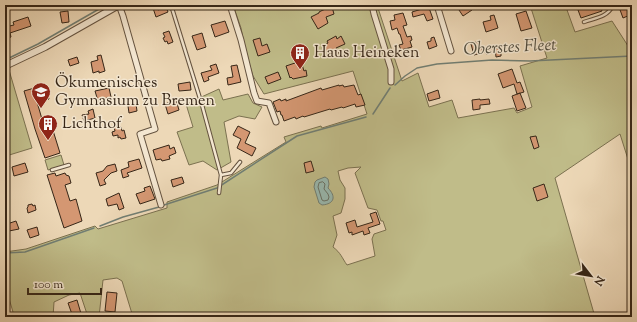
<svg xmlns="http://www.w3.org/2000/svg" width="637" height="322" viewBox="0 0 637 322" font-family="'Sorts Mill Goudy',serif">
  <style>
    .green { fill: #c0bc89; stroke: #7b7150; fill-rule: evenodd }
    .water { fill: #99b9b0; stroke: #717e73 }
    .lines { fill: none; stroke-linecap: round; stroke-linejoin: round }
    .shore { stroke: #687064; stroke-width: 1 }
    .stream { stroke: #717e73; stroke-width: 1.5 }
    .building { fill: #d49772; stroke: #362617 }
    .service-casing { stroke: #64523f; stroke-width: 4.5 }
    .minor-casing { stroke: #64523f; stroke-width: 7 }
    .tertiary-casing { stroke: #64523f; stroke-width: 8 }
    .service { stroke: #f3e6d0; stroke-width: 2.5 }
    .minor { stroke: #f3e6d0; stroke-width: 5 }
    .tertiary { stroke: #f3e6d0; stroke-width: 6 }
    .labels { text-anchor: middle; dominant-baseline: central; stroke-width: 3; stroke-linejoin: round; paint-order: stroke }
    .poi-label { font-size: 16px; fill: #362617; stroke: #f3e6d0; text-anchor: start }
    .water-label { font-size: 17px; font-style: italic; fill: #4f4b3d; stroke: #f3e6d0 }
  </style>
  <rect width="100%" height="100%" fill="#edd8b7"/>
  <filter id="stains"><feTurbulence type="fractalNoise" baseFrequency=".005" numOctaves="4"/><feColorMatrix values="0 0 0 0 .2 0 0 0 0 .09 0 0 0 0 .02 0 0 0 .5 -.17"/></filter>
  <radialGradient id="worn" r=".72"><stop offset=".6" stop-color="#630" stop-opacity="0"/><stop offset="1" stop-color="#630" stop-opacity=".3"/></radialGradient>
  <!-- green -->
  <path class="green" d="M233,5H377L402,81L418,73L429,107L452,100L458,118L514,108L517,113L532,107L520,66L547,58L530,5H576L567,10L575,32L612,21L630,49H632V172L620,134L555,178L595,317H133L122,281L117,278L103,280L99,317H88L80,293L69,295L54,302L53,317H5V315L13,312L5,285V252L26,249L95,226L98,229L167,208V202L217,185L286,142L284,137L321,126L322,128L367,114L353,71L264,94L253,76L246,53L241,28ZM361,167L355,173L368,208L377,210L381,221H383L386,230L374,234L372,239L375,256L347,265C342,258 341,253 333,247L337,235L333,216L341,213L345,199V188L340,180L338,171L348,168Z
    M9,70L32,148L6,156L5,153V72Z
    M219,89L223,100L248,94L253,103L262,107L255,119L239,116L224,122L231,162L217,170L203,161L189,165L177,132L193,127L186,104Z
    M61,155L64,165L48,170L45,160Z"/>
  <!-- water -->
  <path class="water" d="M325,177L328,179L329,184L328,188C336,196 335,204 322,205L319,203L314,187L315,182L317,180Z"/>
  <g class="lines">
    <!-- shore -->
    <path class="shore" d="M323,182L325,184L324,189L328,194L329,197L328,200L324,201L322,200L318,187L319,183Z"/>
    <!-- stream -->
    <path class="stream" d="M5,60L38,44L106,5
      M395,85L405,76L417,68L437,64L492,60L530,61L632,56
      M373,114L390,88
      M164,205L217,188L297,136L366,117
      M100,226L123,217L159,207
      M5,253L25,252L94,228"/>
  </g>
  <!-- building -->
  <path class="building" d="M421,5H428L433,19L427,21L424,14L413,17L412,12L422,9Z
    M459,5H469L472,10L463,16L457,7Z
    M595,5H600L602,11L581,18L578,10Z
    M626,5H627L630,15L623,18L619,7Z
    M157,7L158,10L166,7L168,12L156,17L153,8Z
    M332,7L334,14L326,17L328,23L318,29L311,17L319,13V12L323,10Z
    M68,11L69,22L62,23L60,12Z
    M526,11L532,28L521,31L516,14Z
    M403,13L407,25L403,26L407,37L411,36L412,40L410,41L412,47L401,50L399,45L403,44L400,34H399L397,28L392,30L390,21L395,20L394,15Z
    M494,15L498,28L486,32L483,22L491,20L490,16Z
    M28,17L31,26L10,33L11,37L5,39V27L14,25L13,22Z
    M225,21L229,32L215,37L211,25Z
    M169,31L173,42L168,44L167,41L165,42L163,38L165,37L163,33Z
    M202,33L206,47L197,50L192,36Z
    M336,36L337,39L341,36L345,44L336,48L339,53L334,55L331,50L326,52L323,46L328,43L327,41Z
    M434,37L437,46L429,49L427,42L431,41V38Z
    M260,38L262,46L267,44L270,52L258,56L253,40Z
    M479,41L481,49L492,46L494,52L486,54L485,52L474,55L471,44Z
    M495,48H501V56L496,57Z
    M101,55L105,71L99,73V71L93,73L91,62L98,60L97,56Z
    M77,57L79,63L70,66L68,60Z
    M301,61L304,71L306,70L307,76L293,79L291,77L290,78L286,66Z
    M216,64L219,73L208,77L209,80L204,82L201,73L212,70L210,66Z
    M237,65L241,82L228,85L227,78L233,77L231,66Z
    M512,69L517,83L520,82L524,92L517,94L514,84L503,88L498,74Z
    M278,72L281,79L268,84L265,77Z
    M190,82L191,90L179,91L178,84Z
    M45,85L49,99L37,102L44,126L51,124L60,153L45,158L35,129L24,91Z
    M339,85V86L343,85L344,87L354,85L358,95L361,94L365,105L356,107L355,104L343,108L342,107L331,110L330,109L304,117L303,116L296,119L295,117L284,121L282,115H281L280,111L277,112L273,102L280,99L281,101L286,99V101L321,88L322,90Z
    M109,88L111,97L106,98L107,101L103,102L102,100L98,101L95,91Z
    M438,90L440,98L429,101L427,94Z
    M520,93L526,108L517,111L512,96Z
    M480,99V100L489,99L490,104L480,105V109L473,110L472,100Z
    M176,100L179,110L168,114L165,104Z
    M136,104L137,111L129,113L128,106Z
    M93,109L95,118L84,121L82,115L89,114L88,111Z
    M117,126L118,128L121,127L122,131L124,130L126,138L121,139L120,137L118,138V135L113,136L112,132L115,131L114,127Z
    M238,126L250,132L245,143L256,148L252,156L237,148L241,139L233,135Z
    M536,136L539,147L534,149L530,137Z
    M169,145L170,149L174,147L176,153L169,156L170,159L162,161L161,159L156,160L153,150Z
    M139,159L142,168L127,173L129,176L123,178L121,170L129,167L128,162Z
    M311,161L314,171L306,173L304,163Z
    M25,163L28,172L14,176L12,167Z
    M115,164L117,171L111,173L104,180L106,184L100,186L96,173L103,171L107,166Z
    M55,173L56,176L65,173L66,175L69,176L71,183L65,185L70,201L76,199L82,221L64,228L47,175Z
    M182,177L184,183L173,187L171,180Z
    M544,184L548,197L537,201L533,188Z
    M150,186L155,199L140,204L136,194L145,191L144,188Z
    M119,193L124,208L119,210L117,204L108,206L106,199Z
    M32,204L33,206L35,205L36,210L28,213L27,208L28,207V205Z
    M376,212L380,224L368,228L370,233L364,235L363,231L352,235V232L349,233L346,223L355,220L357,227L373,222L370,214Z
    M16,221L19,229L9,231L7,224Z
    M37,227L39,235L30,238L27,230Z
    M107,292L117,293L115,312L105,311Z
    M77,300L82,317H73L68,303Z"/>
  <g class="lines">
    <defs>
      <path id="service" d="M171,5L202,105L221,175L231,173L240,162
        M584,22C595,18 607,17 612,7L611,5
        M52,170L69,165
        M219,193L221,175"/>
      <path id="minor" d="M119,5L123,16L155,129L140,134L161,205
        M230,5L241,40L254,93L257,101L269,103L276,122
        M372,5L374,14L391,69V82
        M437,5L451,51"/>
      <path id="tertiary" d="M5,66L45,47L119,5"/>
    </defs>
    <!-- service casing -->
    <use href="#service" class="service-casing"/>
    <!-- minor casing -->
    <use href="#minor" class="minor-casing"/>
    <!-- tertiary casing -->
    <use href="#tertiary" class="tertiary-casing"/>
    <!-- service -->
    <use href="#service" class="service"/>
    <!-- minor -->
    <use href="#minor" class="minor"/>
    <!-- tertiary -->
    <use href="#tertiary" class="tertiary"/>
  </g>
  <!-- icons -->
  <defs>
    <symbol id="building-pin" viewBox="-11 -11 22 30"><path d="M0 17L-7.5 6A9.5 9.5 0 1 1 7.5 6Z" fill="#8f2418" stroke="#f3e6d0"/><path d="M-4-6H4V6H1V3H-1V6H-4ZM-2.5-4.3h1.7v1.8h-1.7ZM.8-4.3h1.7v1.8H.8ZM-2.5-1h1.7V.8h-1.7ZM.8-1h1.7V.8H.8Z" fill="#fff"/></symbol>
    <symbol id="school-pin" viewBox="-11 -11 22 30"><path d="M0 17L-7.5 6A9.5 9.5 0 1 1 7.5 6Z" fill="#8f2418" stroke="#f3e6d0"/><path d="M0-5L7-2L0 1L-7-2ZM-4 1L0 2.5L4 1V4Q0 6-4 4Z" fill="#fff"/></symbol>
  </defs>
  <g fill-rule="evenodd">
    <use href="#building-pin" x="289" y="42" width="22" height="30"/>
    <use href="#school-pin" x="30" y="81" width="22" height="30"/>
    <use href="#building-pin" x="37" y="113" width="22" height="30"/>
  </g>
  <g class="labels">
    <!-- poi labels -->
    <g class="poi-label">
      <text x="314" y="53">Haus Heineken</text>
      <text x="55" y="83">Ökumenisches<tspan x="55" dy="18">Gymnasium zu Bremen</tspan></text>
      <text x="62" y="124">Lichthof</text>
    </g>
    <!-- water labels -->
    <g class="water-label">
      <text transform="translate(510 48) rotate(-3)">Oberstes Fleet</text>
    </g>
  </g>
  <!-- margin -->
  <rect width="637" height="322" fill="none" stroke="#edd8b7" stroke-width="20"/>
  <rect x="6" y="6" width="625" height="310" fill="none" stroke="#362617" stroke-width="2"/>
  <rect x="10" y="10" width="617" height="302" fill="none" stroke="#362617"/>
  <!-- north arrow -->
  <g transform="translate(591 276) rotate(121)" stroke="#f3e6d0" stroke-width="3" paint-order="stroke">
  <path d="M0-3L7 15L0 10L-7 15Z" fill="#362617"/>
  <text y="-6" font-size="11" font-weight="bold" text-anchor="middle" fill="#362617">N</text>
  </g>
  <!-- scale -->
  <path d="M28 288v6h73v-6" fill="none" stroke="#362617" stroke-width="2"/>
  <text x="34" y="288" font-size="12" fill="#362617" stroke="#f3e6d0" stroke-width="3" paint-order="stroke">100 m</text>
  <rect width="100%" height="100%" filter="url(#stains)"/>
  <rect width="100%" height="100%" fill="url(#worn)"/>
</svg>
